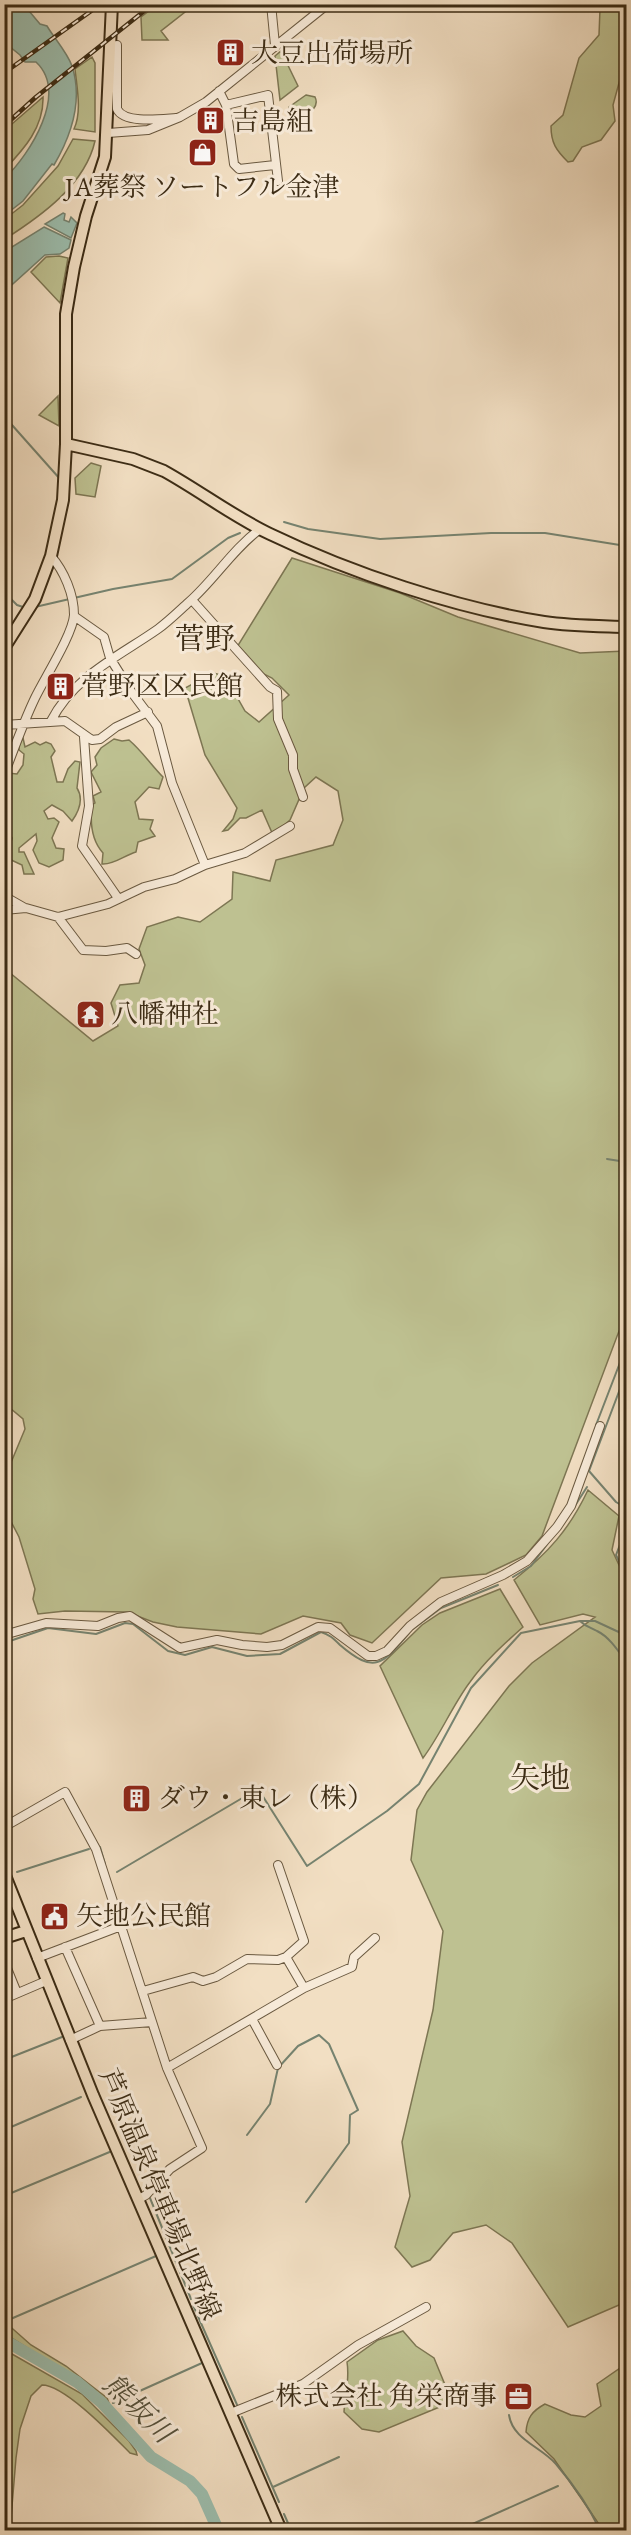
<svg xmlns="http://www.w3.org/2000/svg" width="631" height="2535" font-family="'EB Garamond','Noto Serif JP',serif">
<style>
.green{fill:#bec191;stroke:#7d7653;stroke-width:1.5}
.water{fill:#9cbdad;stroke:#768370;stroke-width:1.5}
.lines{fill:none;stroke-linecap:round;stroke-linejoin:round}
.stream{stroke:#768370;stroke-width:2}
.river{stroke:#9cbdad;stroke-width:12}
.minor-casing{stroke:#6a5940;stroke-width:10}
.major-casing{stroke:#3c2c15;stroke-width:14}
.minor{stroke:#f7ead8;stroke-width:8}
.major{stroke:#f2dfc3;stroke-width:10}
.rail-casing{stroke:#3c2c15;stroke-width:4.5}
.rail{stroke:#f7ead8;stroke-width:2;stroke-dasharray:7;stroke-linecap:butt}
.labels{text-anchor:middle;stroke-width:6;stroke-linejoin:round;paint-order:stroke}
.poi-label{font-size:27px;fill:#3c2c15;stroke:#f7ead8;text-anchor:start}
.street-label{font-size:27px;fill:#3c2c15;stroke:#f7ead8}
.water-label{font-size:28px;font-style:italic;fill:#54503b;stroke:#f7ead8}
.quarter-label{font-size:30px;fill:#3c2c15;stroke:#f7ead8}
</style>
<rect width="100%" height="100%" fill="#f2dfc3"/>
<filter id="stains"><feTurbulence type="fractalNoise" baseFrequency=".00333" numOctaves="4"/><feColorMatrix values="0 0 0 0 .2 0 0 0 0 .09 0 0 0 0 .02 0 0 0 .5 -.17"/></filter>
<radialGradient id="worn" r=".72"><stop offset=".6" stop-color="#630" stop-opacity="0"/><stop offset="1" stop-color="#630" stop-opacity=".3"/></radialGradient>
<path class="green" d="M157,5H194L161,31L168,40H142L141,17Z
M598,5H626L621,39L622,72L613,105L615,121L601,140L582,147L573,161L568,162C556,150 551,143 551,126L563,115L579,58L599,35L600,9Z
M281,51L298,86L280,100L275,56Z
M92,57L95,63V132L74,129C82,112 77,88 75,69Z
M306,95L315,97C321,109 304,116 295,123H291L289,107Z
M43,97C44,127 24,149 5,169V130Z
M73,139L95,141C85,185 41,216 5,239V219L23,205L58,166Z
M59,256L68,258L60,303L31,272L46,257Z
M58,396L59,426L39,415Z
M91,463L101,466L95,497L76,494L75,478Z
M292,558L400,593L458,617L580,653L626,651V1322L619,1331L542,1536L526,1555L486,1574L441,1578L372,1643L350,1635L341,1623L303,1616L261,1634L177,1627L153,1622L127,1612L65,1611L38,1614L33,1599L35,1589L19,1537L5,1510V1477L25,1429L23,1419L4,1403L6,1352L4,1349V968L93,1041L118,1026L111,1003L120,985L139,983L145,965L139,949L147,927L178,917L200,922L232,899L233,872L270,881L276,860L333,845L343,820L338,791L316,777L304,788L290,820L273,835L262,810L246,818H240L228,830L223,831L233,819L237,808L205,755L185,688L213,673L225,676L245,711L259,722L289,695L272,678L244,664L237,647Z
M23,738L25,747L35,742L40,745L46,742L51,744L55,751L51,757L57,782H63L68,769L75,761L80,762L77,788C84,799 79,811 72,821L63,811L52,805L44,811L48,819L54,818L59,822L52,838L56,848L64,849L63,860L49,867L39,863L33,850L37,841L36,834L19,848V852H24L34,874H24L22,865L7,858L12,838C2,821 1,793 8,773L17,774L23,765L24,754L19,750V745Z
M114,739L122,741L129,740C143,752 151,765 163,777L159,789L149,787L135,802L139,819L153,820L150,829L155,836L138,842L136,852C125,855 114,865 102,864L103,853C91,840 90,822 92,805L95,803L93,796L101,792L91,772L97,765L95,757L101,748Z
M588,1490L619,1516L612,1550L619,1565L626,1549V2302L568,2327L512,2243L486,2225L453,2233L430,2260L412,2267L395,2247L410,2196L402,2142L433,2010L443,1931L411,1860L417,1810L427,1792L509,1686L532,1663L595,1617L583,1614L540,1625L514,1580C548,1553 569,1530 588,1490Z
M500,1589L523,1627C504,1644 485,1661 470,1682C452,1706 441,1734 423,1758L380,1666L422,1625L440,1613Z
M5,2322L31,2345L66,2366L107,2398L109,2403L100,2399L66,2372L5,2334Z
M403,2331L416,2346L434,2358L448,2392L447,2404L379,2432L362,2429L344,2412C345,2394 350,2380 347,2362L378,2340Z
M5,2350L82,2394L129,2441L136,2451L137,2455L130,2453C113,2436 65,2385 42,2385L31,2396L20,2429L16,2458L10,2530H4Z
M626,2364V2530H603L554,2459L526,2432C527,2418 532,2411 545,2404L571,2415L585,2417L601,2406L597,2384Z"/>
<path class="water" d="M5,4L24,5L40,24L47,26C54,38 67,52 72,66C83,100 71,136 54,165L52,164L23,201L5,215V178C30,154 69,93 36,62H25L20,55L9,46L5,25Z
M63,213L65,214L64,220L69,222L71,217L77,223L71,238L45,224Z
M44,227L71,240L69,248L60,254L45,255L5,291V260L10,255L7,250Z"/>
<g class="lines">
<path class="stream" d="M4,416L60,479
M284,522L308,529L380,539L491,533H545L626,546
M4,592L17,605L26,608
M35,607L113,589L172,579L228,538L240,533
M607,1159L626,1162
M626,1373L589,1471L616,1502L626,1508
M596,1425L626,1347
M569,1515L587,1487
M626,1529L616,1555L626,1576
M513,1577L531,1566L551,1539
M580,1621H595L623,1634L626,1632
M413,1629L441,1608L498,1585
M4,1643L48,1628L96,1634L125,1623L133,1624L168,1651L185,1655L212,1647L247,1656L280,1654L321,1632C330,1635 333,1638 340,1645C375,1675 383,1664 409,1633
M100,1847L105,1864
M17,1872L89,1849
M117,1872L244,1797L262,1795L307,1866L387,1811L419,1784L471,1688L521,1633L580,1621C586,1627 590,1627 597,1631C608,1636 617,1649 624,1659
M4,2060L62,2037
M4,2130L81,2097
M247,2135L270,2104L278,2068L298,2046L319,2035L329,2044L358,2110L350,2115L349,2143L306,2202
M4,2196L112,2151
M150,2198L191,2299
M193,2305L238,2407
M6,2321L156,2256
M113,2403L202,2363
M509,2415C513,2440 540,2446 556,2464C573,2484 589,2507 600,2530
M242,2417L279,2502
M273,2487L339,2457
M284,2514L291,2530
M459,2530L558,2486"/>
<path class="river" d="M4,2340L77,2382L102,2403L151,2457L190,2481L202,2494L218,2530"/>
<defs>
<path id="minor" d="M271,4L275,45
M117,45V109C124,124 161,119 176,118
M219,91L226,105L268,95L278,181
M226,105L234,164L239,169L275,165
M108,133L148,130L180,117L206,102L328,4
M192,600L270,687L277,691L278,719L293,755V769L303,797
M74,616L104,637L110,658L130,690L157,726L172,783L205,865
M51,721C74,676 118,657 158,629C169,621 179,611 189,602C215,579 232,550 260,529
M4,725L65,721L92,740L100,739L116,727L148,712
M84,737L89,806L82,846L118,898
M4,775C14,749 23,723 35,698C44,679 73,634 74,615C74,594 64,571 51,556
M4,896L25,908
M4,910L26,908L58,917L108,904L144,887L175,879L205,865L245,853L290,826
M58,917L83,950L106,951L127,948L136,954
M4,1635L46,1623L98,1626L118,1618L130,1616L180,1648L217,1640L242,1645L267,1647L282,1645L318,1627L330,1628L368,1656H376L387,1651L410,1626L441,1602L503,1575L527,1561L557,1527L571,1506L600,1426
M4,1827L65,1792L96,1849L167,2068L202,2148L170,2169L146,2195L139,2199
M4,1904L15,1900
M65,1947L100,2026
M286,1957L304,1988
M37,1958L121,1926
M4,1961L17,1993
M143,1991L193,1977L203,1981L216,1977L247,1959L278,1960L286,1957L304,1941L278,1865
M4,1999L46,1981
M252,2019L277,2065
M70,2040L100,2026L152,2022
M167,2068L304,1988L352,1967L354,1957L375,1938
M231,2413L303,2384L358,2345L426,2307"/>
<path id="major" d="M66,444L133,459L164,471C200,491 234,517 270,534C351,573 456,608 544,622C571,626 600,626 626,627
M4,648L35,599L51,556L63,500L66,444V314L74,267L86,216L105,157L112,4
M4,1873L93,2095L281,2530
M4,1938L26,1931"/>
</defs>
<use href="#minor" class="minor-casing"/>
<use href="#major" class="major-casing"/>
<use href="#minor" class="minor"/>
<use href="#major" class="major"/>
<defs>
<path id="rail" d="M4,73L101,4
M4,126L36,97L153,4"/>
</defs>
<use href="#rail" class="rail-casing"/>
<use href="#rail" class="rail"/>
</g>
<defs>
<symbol id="building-square" viewBox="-11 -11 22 22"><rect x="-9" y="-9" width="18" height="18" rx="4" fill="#8f2418" stroke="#f7ead8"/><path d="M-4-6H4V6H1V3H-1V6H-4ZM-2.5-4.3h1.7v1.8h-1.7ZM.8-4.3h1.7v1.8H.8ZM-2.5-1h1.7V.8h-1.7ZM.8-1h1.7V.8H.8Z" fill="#fff"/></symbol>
<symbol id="shop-square" viewBox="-11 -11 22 22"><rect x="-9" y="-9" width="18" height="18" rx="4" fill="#8f2418" stroke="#f7ead8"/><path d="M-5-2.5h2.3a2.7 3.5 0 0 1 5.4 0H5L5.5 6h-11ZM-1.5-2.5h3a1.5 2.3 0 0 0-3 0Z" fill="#fff"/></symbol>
<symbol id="temple-square" viewBox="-11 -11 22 22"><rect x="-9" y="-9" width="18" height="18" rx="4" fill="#8f2418" stroke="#f7ead8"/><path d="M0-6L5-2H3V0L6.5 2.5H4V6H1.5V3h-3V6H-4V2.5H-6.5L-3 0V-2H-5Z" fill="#fff"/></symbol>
<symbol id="civic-square" viewBox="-11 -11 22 22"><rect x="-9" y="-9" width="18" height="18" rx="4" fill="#8f2418" stroke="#f7ead8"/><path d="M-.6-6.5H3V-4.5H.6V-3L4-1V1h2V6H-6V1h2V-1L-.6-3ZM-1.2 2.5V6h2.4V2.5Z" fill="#fff"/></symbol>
<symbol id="office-square" viewBox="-11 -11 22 22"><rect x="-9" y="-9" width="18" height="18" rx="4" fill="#8f2418" stroke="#f7ead8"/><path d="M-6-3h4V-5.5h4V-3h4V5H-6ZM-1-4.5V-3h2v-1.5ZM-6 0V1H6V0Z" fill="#fff"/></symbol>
</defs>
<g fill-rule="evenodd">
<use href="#building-square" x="214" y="36" width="33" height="33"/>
<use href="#building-square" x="194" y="104" width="33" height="33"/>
<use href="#shop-square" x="186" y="136" width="33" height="33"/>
<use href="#building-square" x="44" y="670" width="33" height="33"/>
<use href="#temple-square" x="74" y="998" width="33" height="33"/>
<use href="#building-square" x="120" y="1782" width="33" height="33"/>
<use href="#civic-square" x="38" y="1900" width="33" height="33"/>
<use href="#office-square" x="502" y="2380" width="33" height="33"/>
</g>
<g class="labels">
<g class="poi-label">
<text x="251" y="62">大豆出荷場所</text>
<text x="232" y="130">吉島組</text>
<text x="202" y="196" text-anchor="middle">JA葬祭 ソートフル金津</text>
<text x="81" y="695">菅野区区民館</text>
<text x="111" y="1023">八幡神社</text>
<text x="158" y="1807">ダウ・東レ（株）</text>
<text x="76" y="1925">矢地公民館</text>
<text x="497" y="2405" text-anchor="end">株式会社 角栄商事</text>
</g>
<g class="street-label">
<text transform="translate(160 2194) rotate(67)" y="9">芦原温泉停車場北野線</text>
</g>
<g class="water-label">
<text transform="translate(139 2408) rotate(44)" y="10">熊坂川</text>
</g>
<g class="quarter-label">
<text x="205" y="649">菅野</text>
<text x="540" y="1788">矢地</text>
</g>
</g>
<rect width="631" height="2535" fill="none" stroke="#f2dfc3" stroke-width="24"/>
<rect x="6" y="6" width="619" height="2523" fill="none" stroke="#3c2c15" stroke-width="3"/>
<rect x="12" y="12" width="607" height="2511" fill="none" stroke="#3c2c15" stroke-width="1.5"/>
<rect width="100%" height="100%" filter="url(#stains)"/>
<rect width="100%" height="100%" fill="url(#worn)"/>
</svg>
